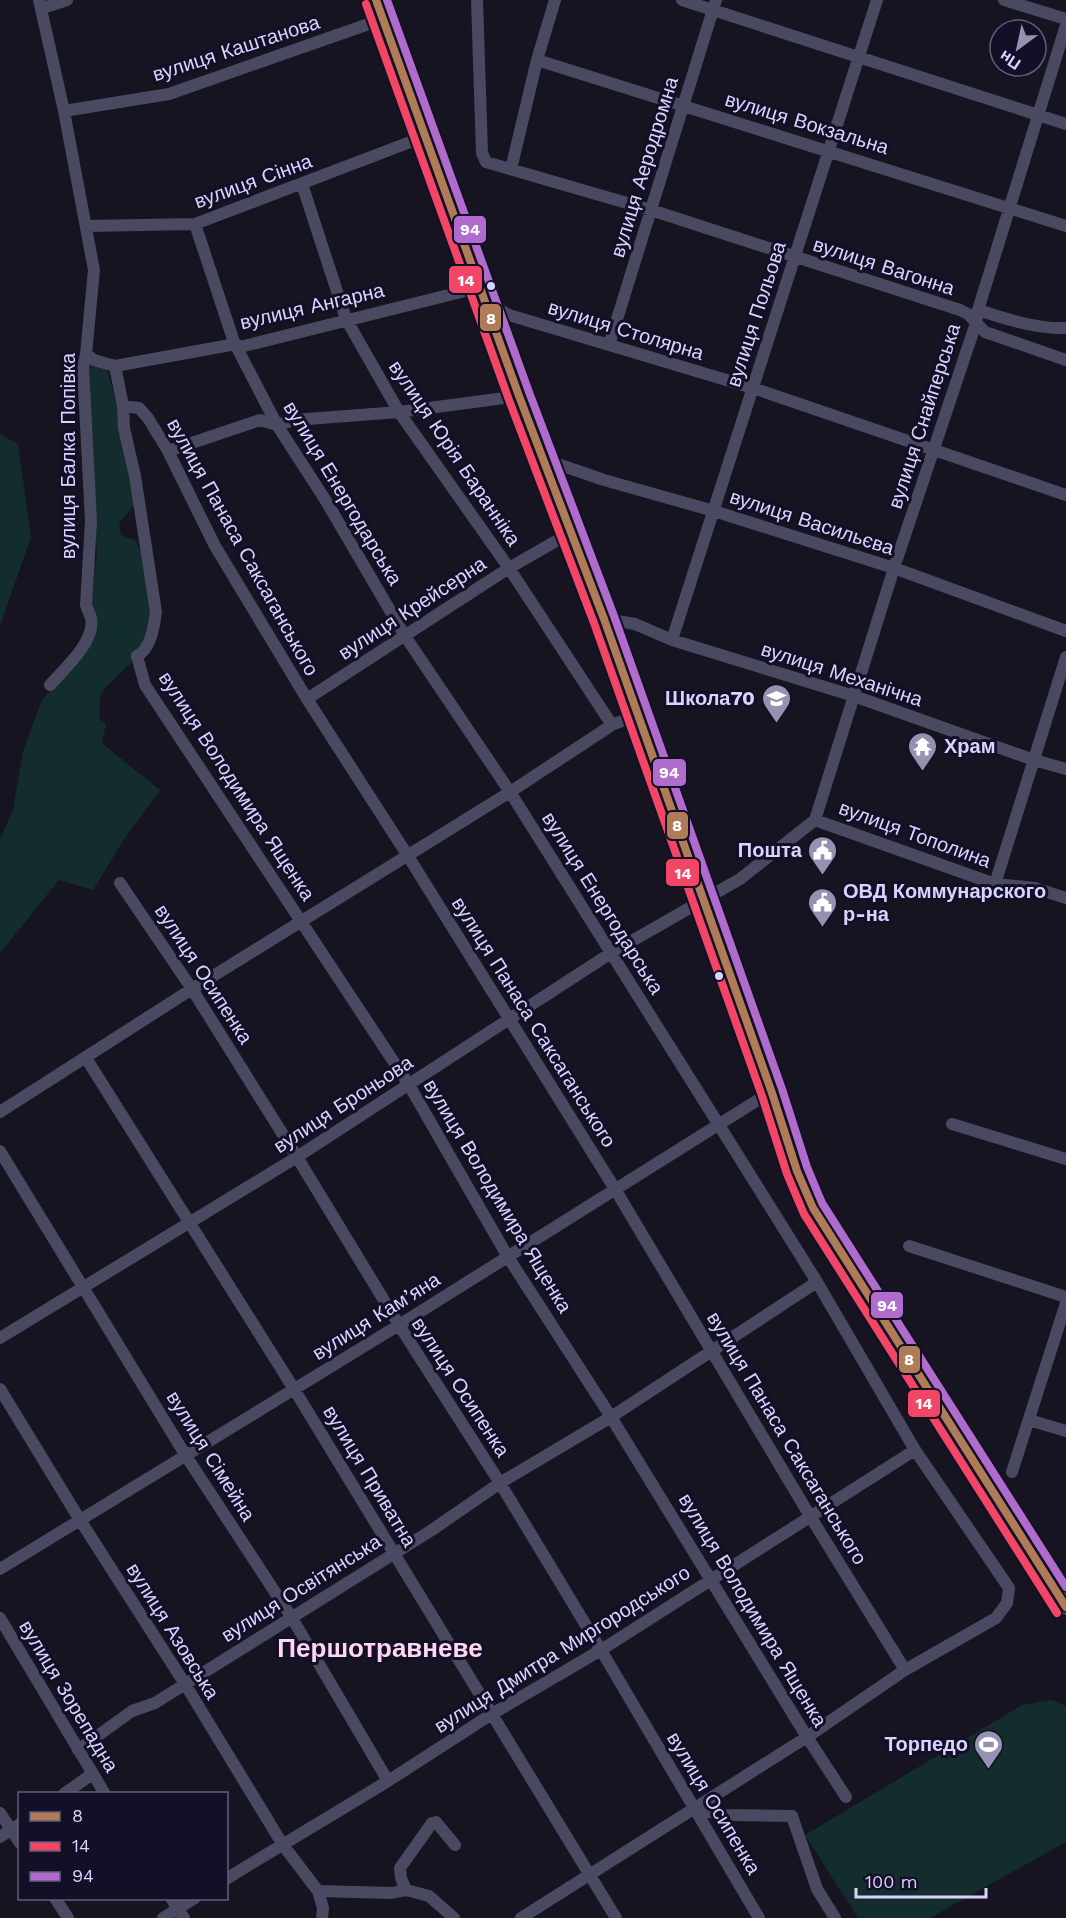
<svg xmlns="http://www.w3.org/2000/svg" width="1066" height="1918" font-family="'Work Sans',sans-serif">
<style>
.green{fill:#132c2d}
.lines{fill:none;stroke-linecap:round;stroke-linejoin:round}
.minor{stroke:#4a4962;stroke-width:12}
.major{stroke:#5e5373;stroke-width:15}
.bus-1-casing{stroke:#130f26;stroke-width:12}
.bus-2-casing{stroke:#130f26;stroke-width:12}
.bus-3-casing{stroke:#130f26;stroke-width:12}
.bus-1{stroke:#b07c57;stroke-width:8}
.bus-2{stroke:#f34667;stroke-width:8}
.bus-3{stroke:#b06ccc;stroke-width:8}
.bus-dot{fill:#d9d4ff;stroke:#130f26;stroke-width:2}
.labels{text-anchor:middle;stroke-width:6;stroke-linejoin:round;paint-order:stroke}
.street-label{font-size:20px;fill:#d9d4ff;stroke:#130f26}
.poi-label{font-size:20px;font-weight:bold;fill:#d9d4ff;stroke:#130f26;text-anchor:end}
.district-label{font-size:26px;font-weight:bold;fill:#ffd6f0;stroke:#130f26}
.line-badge{stroke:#130f26;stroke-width:2}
.badge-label{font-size:16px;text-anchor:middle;font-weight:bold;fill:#fff}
</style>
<rect width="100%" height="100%" fill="#161421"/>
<path class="green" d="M89,365L107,370L119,410L135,504L119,523L121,535L136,541L146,565L150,598V617L146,633L142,643L134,653L132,662L105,688L100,696L99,718L106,724L102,743L160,790L125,838L93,890L59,880L0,953V839L13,810L23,751L42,700L59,682L91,641L98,624L89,599L97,555L91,474Z
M0,434L18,444L31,537L0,626Z
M1051,1700L1066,1706V1842L930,1918H858L805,1835L1022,1705Z"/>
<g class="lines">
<path class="minor" d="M39,0L64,111L94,270L86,354L83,367L91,521L86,605C87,609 90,614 91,618C96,641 64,669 50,685
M477,0L482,153L486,162L651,210L960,310L968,314L985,332L1066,360
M682,0L1066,124
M1004,0L1066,19
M43,8L67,0
M537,60L1066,226
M64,111L169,94L383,19
M511,169L537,60L555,0
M302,184L346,319L399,412L509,568L612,725
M195,224L234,342L277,425L326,501L405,636L510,792L719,1125L817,1282L915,1450L1009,1588L1007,1603L996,1618L905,1670L807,1737L521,1918
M86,226L195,224L426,136
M485,301L509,315L753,388L1066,495
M978,310C1007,319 1035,329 1066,328
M609,345L716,0
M86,354L94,360L115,366L123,406L124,428L135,476L156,612C154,626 151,649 137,656L145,685L409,1085L508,1257L611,1417L807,1737L846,1797
M115,366L236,344L240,347L481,287
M123,406L139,408L148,418L168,451L215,546L307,699L408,856L615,1189L810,1516L905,1670
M168,451L260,420L277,425L294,420L399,412L519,396
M543,459L604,480L714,511L894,568L1066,631
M604,619L635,624L672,640L854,696L1034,760L1066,769
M672,640L877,0
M307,699L509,568L570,533
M815,820L894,568L976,323L978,310L1066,25
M120,883L192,989L297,1157L399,1325L500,1483L601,1650L759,1918
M995,884L1066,657
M86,1058L294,1389L616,1918
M0,1112L192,989L510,792L612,725L637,715
M952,1124L1066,1159
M0,1151L186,1456L292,1618L388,1781
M909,1246L1066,1297
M0,1338L297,1157L611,953L740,879L815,820L995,884L1035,888L1066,898
M0,1389L80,1520L185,1684L283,1845L318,1891L323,1908L322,1918
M1029,1420L1066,1431
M1012,1472L1066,1303
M0,1569L399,1325L761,1098L772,1093
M0,1618L105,1794
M78,1750L132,1711L155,1703L432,1530L500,1483L611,1417L817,1282
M64,1794L92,1774
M694,1809L725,1815L792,1816L817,1889L835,1918
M0,1813L20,1843
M0,1837L20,1824
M226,1879L388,1781L492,1714L601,1650L915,1450
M406,1890L401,1878L400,1868L432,1823L436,1822L455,1845
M318,1891L392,1893L406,1890L429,1896L454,1918
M55,1898L68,1918
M171,1898L184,1918
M163,1918L195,1898"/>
<path class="major" d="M376,0L519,396L604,619L637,715L772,1093L797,1171L813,1208L1066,1607"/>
<defs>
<path id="bus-1" d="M376,0L519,396L604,619L772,1093L797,1171L813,1208L1066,1607"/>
<path id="bus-2" d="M366,4L509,400L594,623L762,1096L787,1174L804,1214L1057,1613"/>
<path id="bus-3" d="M387,0L529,392L614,616L782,1089L807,1167L822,1203L1066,1587"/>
</defs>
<use href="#bus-1" class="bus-1-casing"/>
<use href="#bus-2" class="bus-2-casing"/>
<use href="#bus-3" class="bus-3-casing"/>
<use href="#bus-1" class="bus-1"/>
<use href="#bus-2" class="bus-2"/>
<use href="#bus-3" class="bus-3"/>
</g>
<defs>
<symbol id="school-pin" viewBox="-11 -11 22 30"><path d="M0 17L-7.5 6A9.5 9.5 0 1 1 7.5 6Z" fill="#9591b1" stroke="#130f26"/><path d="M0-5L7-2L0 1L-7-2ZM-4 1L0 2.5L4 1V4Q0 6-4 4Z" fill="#fff"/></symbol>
<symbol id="temple-pin" viewBox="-11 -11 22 30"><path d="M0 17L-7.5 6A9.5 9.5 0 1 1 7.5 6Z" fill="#9591b1" stroke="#130f26"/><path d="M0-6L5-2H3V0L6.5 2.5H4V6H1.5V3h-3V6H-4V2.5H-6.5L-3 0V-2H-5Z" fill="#fff"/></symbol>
<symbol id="civic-pin" viewBox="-11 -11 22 30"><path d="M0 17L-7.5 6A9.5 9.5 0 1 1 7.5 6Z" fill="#9591b1" stroke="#130f26"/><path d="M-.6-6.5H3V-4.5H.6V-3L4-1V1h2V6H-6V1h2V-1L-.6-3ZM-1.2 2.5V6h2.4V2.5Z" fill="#fff"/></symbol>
<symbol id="stadium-pin" viewBox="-11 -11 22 30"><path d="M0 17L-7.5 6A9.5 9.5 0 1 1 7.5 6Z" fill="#9591b1" stroke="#130f26"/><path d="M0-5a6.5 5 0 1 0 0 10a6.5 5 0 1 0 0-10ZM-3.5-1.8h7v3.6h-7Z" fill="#fff"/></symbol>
</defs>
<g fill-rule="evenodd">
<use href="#school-pin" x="760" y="682" width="33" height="45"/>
<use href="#temple-pin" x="906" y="730" width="33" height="45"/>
<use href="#civic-pin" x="806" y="834" width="33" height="45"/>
<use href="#civic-pin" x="806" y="886" width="33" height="45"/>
<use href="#stadium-pin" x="972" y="1728" width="33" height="45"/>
</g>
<g class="bus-dot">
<circle cx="491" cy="286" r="5"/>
<circle cx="719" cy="976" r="5"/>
</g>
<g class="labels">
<g class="street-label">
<text transform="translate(236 48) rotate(-18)" y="7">вулиця Каштанова</text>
<text transform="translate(807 123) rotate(17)" y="7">вулиця Вокзальна</text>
<text transform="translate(644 167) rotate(-73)" y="7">вулиця Аеродромна</text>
<text transform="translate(253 181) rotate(-20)" y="7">вулиця Сінна</text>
<text transform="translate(884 266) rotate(18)" y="7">вулиця Вагонна</text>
<text transform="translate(312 306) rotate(-13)" y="7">вулиця Ангарна</text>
<text transform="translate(756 314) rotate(-72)" y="7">вулиця Польова</text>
<text transform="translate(626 330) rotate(17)" y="7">вулиця Столярна</text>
<text transform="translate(924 416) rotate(-72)" y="7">вулиця Снайперська</text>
<text transform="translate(455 453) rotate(56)" y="7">вулиця Юрія Баранніка</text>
<text transform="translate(68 456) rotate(-90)" y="7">вулиця Балка Попівка</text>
<text transform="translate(343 493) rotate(59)" y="7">вулиця Енергодарська</text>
<text transform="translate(812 522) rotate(18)" y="7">вулиця Васильєва</text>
<text transform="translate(243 547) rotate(61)" y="7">вулиця Панаса Саксаганського</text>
<text transform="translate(412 608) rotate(-33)" y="7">вулиця Крейсерна</text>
<text transform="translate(842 674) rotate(18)" y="7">вулиця Механічна</text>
<text transform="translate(237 786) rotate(57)" y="7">вулиця Володимира Ященка</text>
<text transform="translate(915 834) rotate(20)" y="7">вулиця Тополина</text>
<text transform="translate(603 903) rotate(58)" y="7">вулиця Енергодарська</text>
<text transform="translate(204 974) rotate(57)" y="7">вулиця Осипенка</text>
<text transform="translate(534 1022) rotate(58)" y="7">вулиця Панаса Саксаганського</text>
<text transform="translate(343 1104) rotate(-33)" y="7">вулиця Броньова</text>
<text transform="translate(498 1196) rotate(59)" y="7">вулиця Володимира Ященка</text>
<text transform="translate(376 1316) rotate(-32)" y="7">вулиця Кам’яна</text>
<text transform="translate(461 1387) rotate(57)" y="7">вулиця Осипенка</text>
<text transform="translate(787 1438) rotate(59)" y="7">вулиця Панаса Саксаганського</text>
<text transform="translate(211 1456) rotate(58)" y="7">вулиця Сімейна</text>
<text transform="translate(370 1476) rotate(59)" y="7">вулиця Приватна</text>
<text transform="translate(301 1588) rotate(-32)" y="7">вулиця Освітянська</text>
<text transform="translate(753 1610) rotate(59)" y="7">вулиця Володимира Ященка</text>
<text transform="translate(173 1631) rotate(58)" y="7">вулиця Азовська</text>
<text transform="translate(562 1649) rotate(-32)" y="7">вулиця Дмитра Миргородського</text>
<text transform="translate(69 1696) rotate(59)" y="7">вулиця Зорепадна</text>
<text transform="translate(714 1803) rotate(59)" y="7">вулиця Осипенка</text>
</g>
<g class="poi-label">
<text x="755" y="705">Школа70</text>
<text x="944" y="753" text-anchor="start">Храм</text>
<text x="802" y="857">Пошта</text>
<text x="843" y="898" text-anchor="start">ОВД Коммунарского<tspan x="843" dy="23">р-на</tspan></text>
<text x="968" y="1751">Торпедо</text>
</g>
<g class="district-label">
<text x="380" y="1657">Першотравневе</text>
</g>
</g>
<g class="line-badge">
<rect x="453" y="215" width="34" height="29" rx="6" fill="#b06ccc"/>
<rect x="448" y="265" width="35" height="29" rx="6" fill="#f34667"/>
<rect x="479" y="303" width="23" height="29" rx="6" fill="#b07c57"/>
<rect x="652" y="758" width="35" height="29" rx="6" fill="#b06ccc"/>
<rect x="666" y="811" width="23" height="29" rx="6" fill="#b07c57"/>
<rect x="665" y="858" width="35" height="29" rx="6" fill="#f34667"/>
<rect x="870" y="1291" width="34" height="28" rx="6" fill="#b06ccc"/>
<rect x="898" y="1345" width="23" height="29" rx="6" fill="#b07c57"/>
<rect x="907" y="1389" width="34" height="29" rx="6" fill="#f34667"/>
</g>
<g class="badge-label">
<text x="470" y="235">94</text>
<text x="466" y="286">14</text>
<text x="491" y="324">8</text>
<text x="669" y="778">94</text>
<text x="677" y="831">8</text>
<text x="683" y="879">14</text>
<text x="887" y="1311">94</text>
<text x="909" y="1365">8</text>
<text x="924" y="1409">14</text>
</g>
<rect x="18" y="1792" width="210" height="108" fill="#130f26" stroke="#625e7d" stroke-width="1.5"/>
<rect x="30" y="1812" width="30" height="9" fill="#b07c57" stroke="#625e7d" stroke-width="1.5"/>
<text x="72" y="1822" font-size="18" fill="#d9d4ff">8</text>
<rect x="30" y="1842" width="30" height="9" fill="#f34667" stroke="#625e7d" stroke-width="1.5"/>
<text x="72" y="1852" font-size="18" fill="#d9d4ff">14</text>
<rect x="30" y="1872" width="30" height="9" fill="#b06ccc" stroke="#625e7d" stroke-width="1.5"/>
<text x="72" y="1882" font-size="18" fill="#d9d4ff">94</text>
<g transform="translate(1018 48) rotate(213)"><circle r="28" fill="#130f26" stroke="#625e7d" stroke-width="1.5"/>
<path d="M0-4.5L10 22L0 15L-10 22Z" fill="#9591b1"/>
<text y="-9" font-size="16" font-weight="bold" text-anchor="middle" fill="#d9d4ff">Пн</text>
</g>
<path d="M856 1888v9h130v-9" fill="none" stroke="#d9d4ff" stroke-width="3"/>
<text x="865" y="1888" font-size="18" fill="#d9d4ff" stroke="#130f26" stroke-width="4.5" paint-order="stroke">100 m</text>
</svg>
